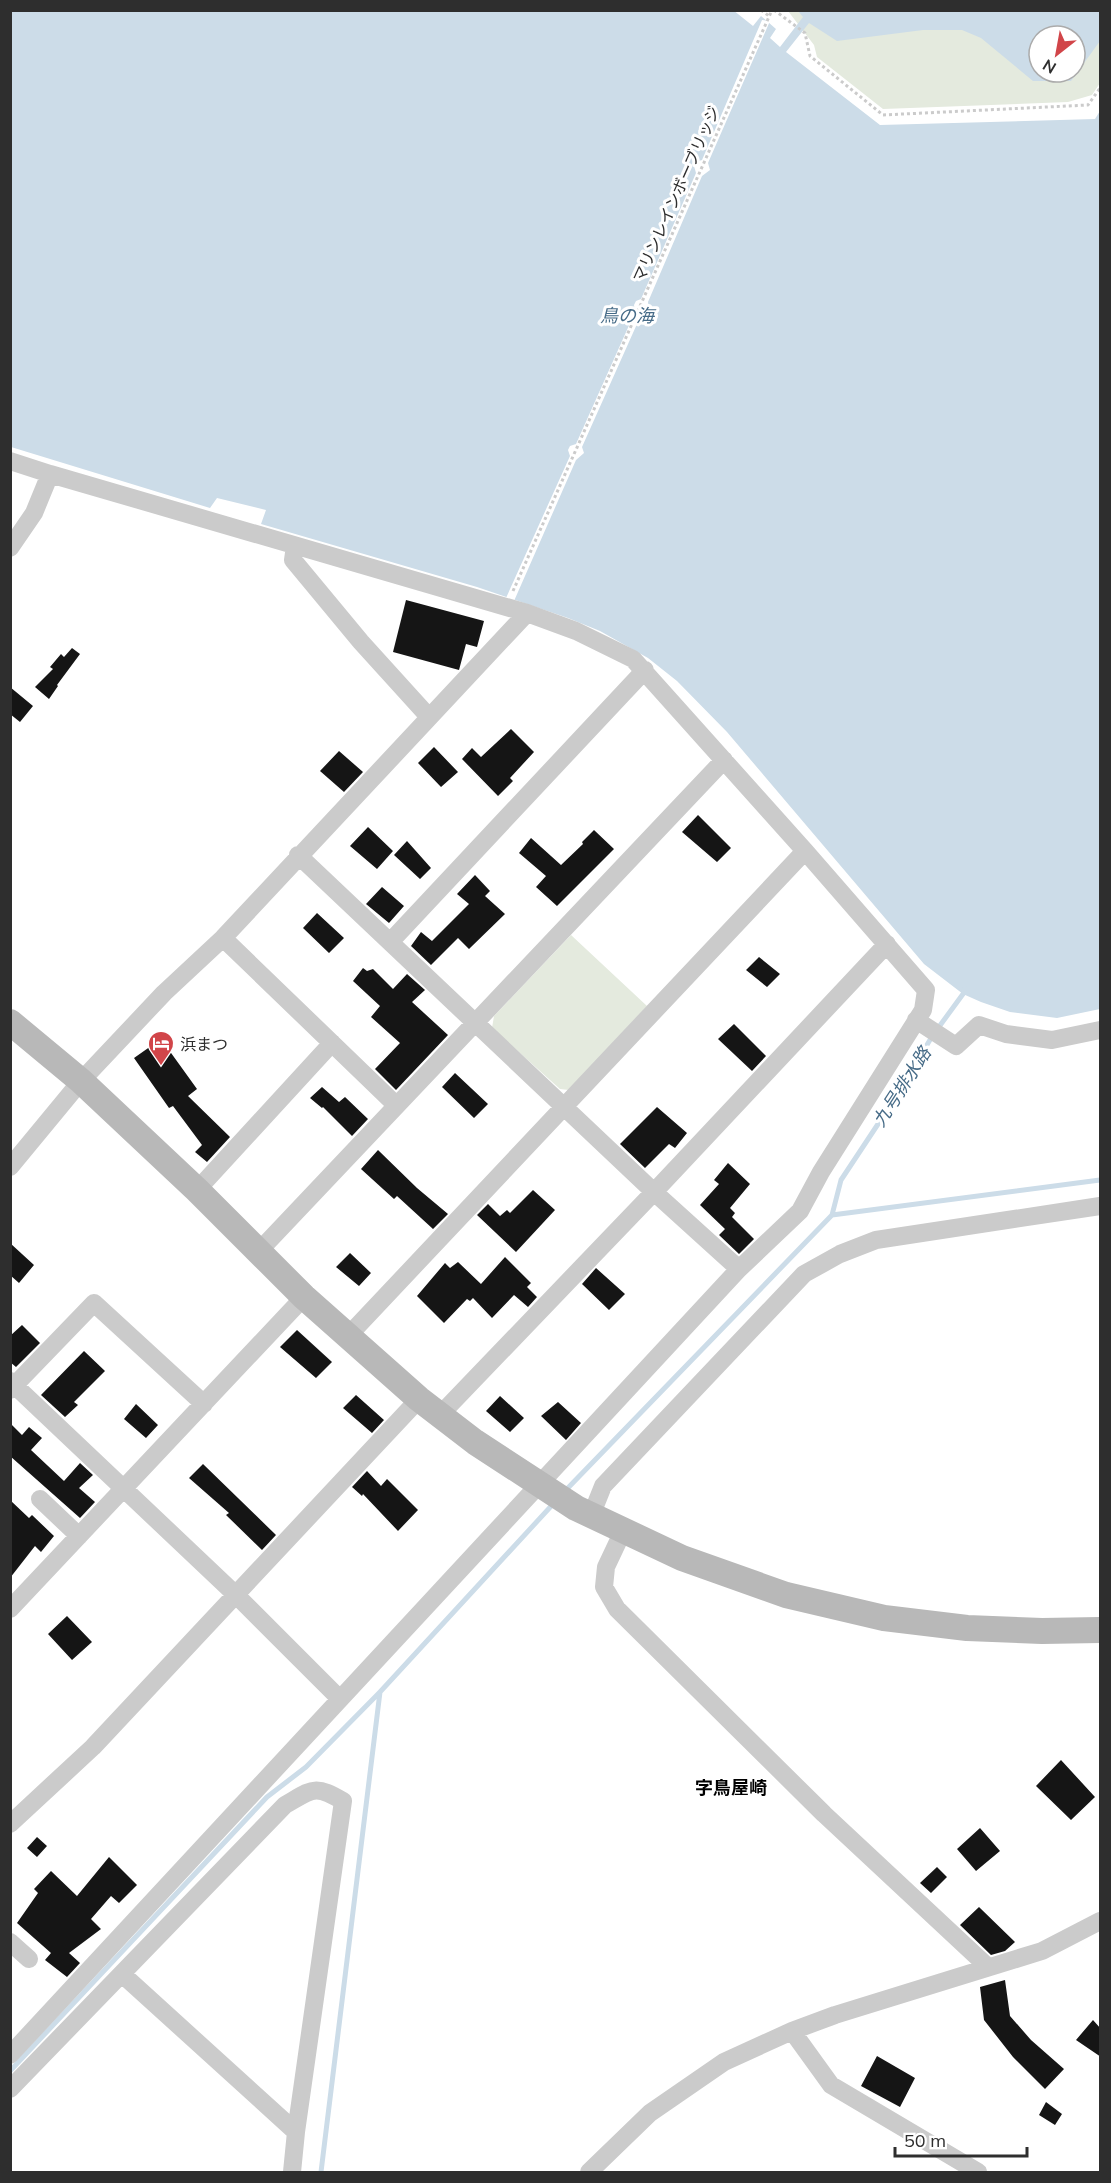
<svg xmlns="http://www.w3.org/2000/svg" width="1111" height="2183" font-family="Mulish,'Noto Sans JP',sans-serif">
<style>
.green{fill:#e4eade;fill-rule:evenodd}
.water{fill:#ccdce8;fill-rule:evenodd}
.pier{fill:#fff}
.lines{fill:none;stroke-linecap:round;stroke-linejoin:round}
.stream{stroke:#ccdce8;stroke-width:5}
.building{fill:#151515}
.path{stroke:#cbcbcb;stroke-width:3;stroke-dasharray:3 3;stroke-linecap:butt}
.street{stroke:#cbcbcb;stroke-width:18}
.secondary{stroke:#b8b8b8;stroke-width:26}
.labels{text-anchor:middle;stroke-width:6;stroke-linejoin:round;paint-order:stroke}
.street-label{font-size:16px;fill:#2e2e2e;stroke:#fff}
.poi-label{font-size:16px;fill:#2e2e2e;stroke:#fff;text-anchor:start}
.water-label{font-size:18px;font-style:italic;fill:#466b87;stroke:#fff}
.neighbourhood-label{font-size:18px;font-weight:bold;fill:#000;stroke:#fff}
</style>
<rect width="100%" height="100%" fill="#fff"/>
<path class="green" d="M788,11H1100V83L1092,95L1068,102L883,109L817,57L814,45ZM1039,36H1075V72H1039Z
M571,935L647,1006L569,1090L560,1089L492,1028L494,1016Z"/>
<path class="water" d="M733,10L753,26L761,16L776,29L770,38L780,47L803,17L798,11H1100V41L1071,81H1033L981,38L962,30H923L837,41L809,23L786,52L880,125L1095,119L1100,111V1009L1057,1018L1010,1012L981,1002L963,994L924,964L727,732L677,681L648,658L600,631L568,618L477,587L261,524L266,510L217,498L210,508L11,447V11ZM1039,36H1075V72H1039Z"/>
<path class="pier" d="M762,20L770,21L708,163L710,170L702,176L648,302L649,309L641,315L582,447L584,453L576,460L514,601L506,598L570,456L568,450L570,446L576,444L635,312L634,305L636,301L641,299L696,173L694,166L696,162L702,160Z"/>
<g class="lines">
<path class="stream" d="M832,1215L1100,1180
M564,1492L832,1215L841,1180L884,1115L933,1035L963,994L965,988
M10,2071L267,1797L306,1767L380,1692
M321,2172L380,1692L554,1503"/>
</g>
<path class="building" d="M406,600L484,621L477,647L466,644L459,670L393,652Z
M72,648L80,654L57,685L58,686L49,699L35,687L53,669L50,667L61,654L64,657Z
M10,687L33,706L20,722L10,714Z
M511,729L534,752L510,778L513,781L498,796L462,759L472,748L481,757Z
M434,747L458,772L441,787L418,763Z
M339,751L363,772L344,792L320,771Z
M698,815L731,848L717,862L682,832Z
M368,827L393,851L377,869L350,846Z
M594,830L614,849L557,906L536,887L546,876L519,853L531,838L561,865L583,844L582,842Z
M407,841L431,868L420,879L394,855Z
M475,875L490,891L485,896L505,914L469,949L458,938L431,965L411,946L421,932L432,941L469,904L457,894Z
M382,887L404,906L389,923L366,904Z
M317,913L344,938L329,953L303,928Z
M759,957L780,974L767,987L746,970Z
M363,968L367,971L373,969L393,989L407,974L425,990L412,1002L448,1035L396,1090L375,1069L400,1043L371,1017L380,1006L353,981Z
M734,1024L766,1056L752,1071L718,1039Z
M161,1039L197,1089L188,1096L230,1137L207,1162L195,1152L202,1145L173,1106L169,1108L134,1058Z
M455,1073L488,1104L474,1118L442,1087Z
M322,1087L339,1102L345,1097L368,1119L352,1136L323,1107L322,1108L310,1098Z
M657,1107L687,1133L675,1148L669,1144L645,1168L620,1144Z
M378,1150L417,1188L448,1214L433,1229L397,1196L394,1199L361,1169Z
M728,1163L750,1184L730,1208L735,1213L732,1217L754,1239L739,1254L719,1235L725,1229L700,1205L719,1184L714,1180Z
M533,1190L555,1210L516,1252L477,1215L488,1204L500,1216L507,1210L510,1213Z
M10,1243L34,1265L19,1283L10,1275Z
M350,1253L371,1273L359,1286L336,1267Z
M505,1257L531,1283L527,1287L537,1297L528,1307L514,1295L492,1318L473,1298L470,1301L467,1299L444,1323L417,1296L445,1263L450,1268L458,1262L481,1284Z
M596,1268L625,1294L609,1310L582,1284Z
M22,1325L40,1343L16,1367L10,1362V1336Z
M297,1330L332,1362L316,1378L280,1347Z
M84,1351L105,1371L74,1402L78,1405L65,1417L41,1395Z
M356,1395L384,1420L372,1433L343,1408Z
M500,1396L524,1418L510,1432L486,1411Z
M558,1402L581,1423L566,1440L541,1416Z
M136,1404L158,1425L146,1438L124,1419Z
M10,1423L22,1435L29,1427L42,1438L31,1450L64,1481L80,1463L93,1475L79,1488L95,1502L80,1518L10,1456Z
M203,1464L276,1535L262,1550L226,1515L229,1513L189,1478Z
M367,1471L381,1486L387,1479L418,1510L398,1531L363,1494L362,1496L352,1487Z
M10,1500L29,1518L32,1515L54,1536L41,1552L35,1546L10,1578Z
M67,1616L92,1642L72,1660L48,1634Z
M1061,1760L1095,1797L1071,1820L1036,1786Z
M980,1828L1000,1851L976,1871L957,1849Z
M37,1837L47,1846L37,1857L27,1848Z
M109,1857L137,1885L119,1903L111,1896L91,1919L101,1929L69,1953L80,1963L67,1977L45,1960L51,1953L17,1923L38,1893L34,1889L51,1871L77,1896Z
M937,1867L947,1877L931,1893L920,1883Z
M979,1907L1015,1942L1005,1951L991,1955L960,1925Z
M1005,1980L1010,2016L1031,2040L1064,2069L1045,2089L1013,2057L984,2020L980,1987Z
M1093,2020L1101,2029V2057L1076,2040Z
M877,2056L915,2078L900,2107L861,2086Z
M1046,2102L1062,2114L1055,2125L1039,2115Z"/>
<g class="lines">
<path class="path" d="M761,10L769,16
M774,10L805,33L810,56L883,115L1088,105L1100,88
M513,591L772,10"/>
<path class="street" d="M10,461L50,474L527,613L576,631L633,659L805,851L926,990L923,1010L821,1172L800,1211L739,1269L10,2055
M295,546L293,560L361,642L429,717
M10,548L34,513L50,474
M298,855L654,1192L739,1269
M223,938L396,1105
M391,941L645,670
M916,1020L956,1046L979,1025L1006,1034L1052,1040L1100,1030
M10,1167L81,1081L164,993L223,938L527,613
M197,1190L332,1043
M258,1252L724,760
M348,1336L805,851
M10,1381L236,1595L340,1699
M10,1390L94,1303L204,1404
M440,1415L654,1192L887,944
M40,1499L79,1536
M591,1516L603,1486L804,1274L840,1254L876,1240L1100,1206
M623,1531L606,1567L604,1587L617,1609L824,1814L988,1967
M10,1609L304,1297
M10,1824L93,1747L419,1399
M10,1942L29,1959
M122,1974L296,2132
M792,2031L831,2085L978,2172
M10,2089L285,1805C313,1789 314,1784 343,1801L296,2132L292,2172
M589,2172L650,2113L724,2062L792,2031L835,2015L1042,1951L1100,1921"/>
<path class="secondary" d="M10,1022L81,1081L197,1190L304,1297L419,1399L475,1442L576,1508L682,1558L786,1595L884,1618L967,1628L1042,1631L1100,1630"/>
</g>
<defs>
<symbol id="hotel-pin" viewBox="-11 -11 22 30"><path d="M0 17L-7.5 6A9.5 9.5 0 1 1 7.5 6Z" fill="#d14549" stroke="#fff"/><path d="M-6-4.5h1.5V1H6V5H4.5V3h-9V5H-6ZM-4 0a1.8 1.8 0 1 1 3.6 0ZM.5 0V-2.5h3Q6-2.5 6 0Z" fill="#fff"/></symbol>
</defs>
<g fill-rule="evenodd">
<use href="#hotel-pin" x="146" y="1029" width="30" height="40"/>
</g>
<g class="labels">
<g class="street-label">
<text transform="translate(676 194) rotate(-66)" y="6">マリンレインボーブリッジ</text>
</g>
<g class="poi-label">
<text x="180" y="1050">浜まつ</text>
</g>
<g class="water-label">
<text x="627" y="322">鳥の海</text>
<text transform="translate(902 1087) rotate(-57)" y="6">九号排水路</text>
</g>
<g class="neighbourhood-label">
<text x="731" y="1794">字鳥屋崎</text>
</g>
</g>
<rect width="1111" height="2183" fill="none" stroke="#2e2e2e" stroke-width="24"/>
<g transform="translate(1057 54) rotate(211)"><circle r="28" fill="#ffffff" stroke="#ababab" stroke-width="1.5"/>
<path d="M0-4.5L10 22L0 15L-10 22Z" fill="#d14549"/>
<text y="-9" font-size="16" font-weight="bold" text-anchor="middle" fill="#2e2e2e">N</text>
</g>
<path d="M895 2147v9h132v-9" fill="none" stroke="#2e2e2e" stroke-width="3"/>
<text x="904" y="2147" font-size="18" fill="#2e2e2e" stroke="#ffffff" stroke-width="4.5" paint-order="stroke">50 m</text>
</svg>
